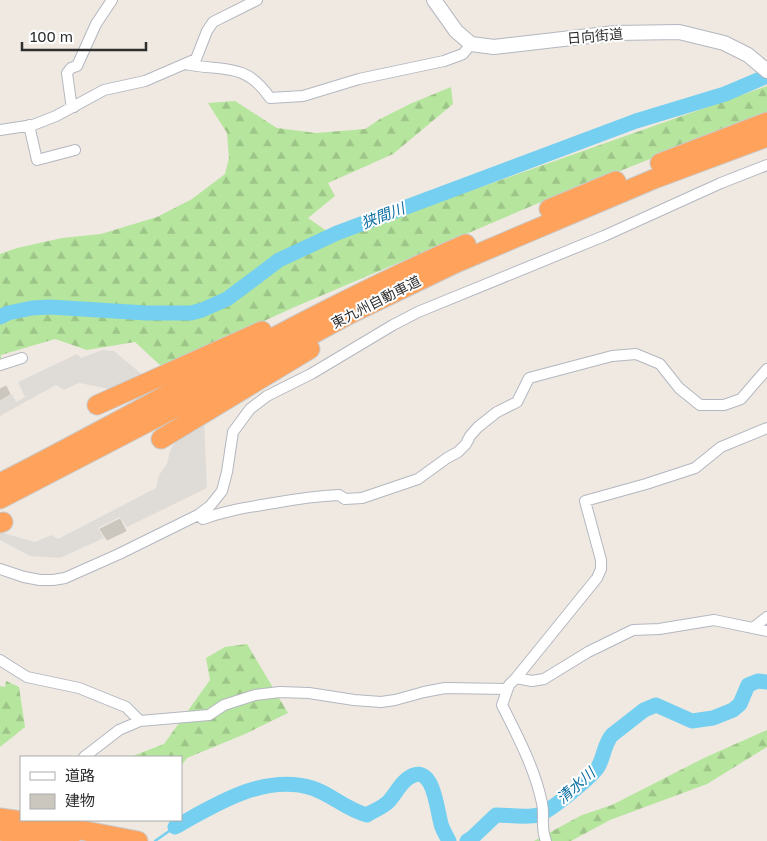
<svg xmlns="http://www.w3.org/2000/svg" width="767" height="841" font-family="'Golos Text','Noto Sans JP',sans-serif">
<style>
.forest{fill:url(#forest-firs)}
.plaza{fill:#dfdcd8}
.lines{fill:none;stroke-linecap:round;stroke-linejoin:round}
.stream{stroke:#75cff0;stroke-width:2.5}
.river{stroke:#75cff0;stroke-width:15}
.building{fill:#cbc7bf;stroke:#cbc5ba}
.street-casing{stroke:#b4b7c1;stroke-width:12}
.secondary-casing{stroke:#b4b7c1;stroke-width:16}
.highway-casing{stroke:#c9c9c9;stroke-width:21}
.street{stroke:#fff;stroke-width:10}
.secondary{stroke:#fff;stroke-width:14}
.highway{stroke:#ffa35c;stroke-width:19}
.labels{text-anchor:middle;stroke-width:4;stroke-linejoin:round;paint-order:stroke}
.street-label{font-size:14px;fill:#2e2e2e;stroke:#fff}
.water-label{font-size:15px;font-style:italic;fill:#0d6fa3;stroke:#fff}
</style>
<defs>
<pattern id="forest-firs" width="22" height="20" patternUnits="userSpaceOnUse" patternTransform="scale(1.25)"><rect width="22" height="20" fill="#b6e59e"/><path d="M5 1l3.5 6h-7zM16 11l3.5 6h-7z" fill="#9dc588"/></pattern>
</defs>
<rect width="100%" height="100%" fill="#efe9e1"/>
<path class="forest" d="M767,86V113L541,202L297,306L162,367L135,342L87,350L55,339L1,355L0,373V254L17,248L62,238L101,234L157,217L192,199L225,174L229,158L227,133L208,103L235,101L277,128L316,133L365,129L380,119L412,103L451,87L453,104L393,154L328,183L335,196L308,218L337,238Z
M247,644L288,713L245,734L187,758L181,766V757H130L164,744L210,680L206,658L225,647Z
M6,681L19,687L25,727L0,747V686L5,687Z
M767,730V747L707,784L610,820L571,841H534L582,815L612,805L704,758Z"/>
<path class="plaza" d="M102,350L114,351L145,377L125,387L110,389L79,383L64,390L56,385L0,416V400L12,394L16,402L25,397L18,382L77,354L81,358Z
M204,420L207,488L127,527L120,517L98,528L104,538L60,558L30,556L0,540V533H3L35,542L51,535L58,539L156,488L159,475L167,464L170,451L178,436Z"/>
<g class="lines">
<path class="stream" d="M155,841L175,827"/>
<path class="river" d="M0,317L8,313L32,308L50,307L146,313H191L202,310L227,299L279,260L337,233L636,121L725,94L767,76
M175,827C215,805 264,773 312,788C331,794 345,809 367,815C373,811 381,808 387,803C395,796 400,782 410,777C435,762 437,815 442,827C444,832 447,837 449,841
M467,841L472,838L496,815C507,815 527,818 538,815C549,812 592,777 598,767C604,757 604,744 612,735L644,710L656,705L692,721L713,718L733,710L740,704L748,685L758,681L767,682"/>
</g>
<path class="building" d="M6,386L10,394L0,400V389Z
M120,519L126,531L107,540L100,529Z"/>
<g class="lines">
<defs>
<path id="street" d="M185,64C223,72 245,61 270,98L303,96L359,79L444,61L463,54L471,44
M74,107L71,102L67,73L71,68L77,66L96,24L112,0
M29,125L37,160L75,150
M0,130L33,125L56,116L104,90L145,81L196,59L207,31L213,22L257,0
M0,365L22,358
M198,515L203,519C227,510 250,507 274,503C296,499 317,496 339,495L345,499L362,498L418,479L447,458L458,452L466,444L470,436L478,427L497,412L517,402L529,378L612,356L636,354L660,364L679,388L700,405H724L741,399L767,369
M0,569L24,577L40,580H53L65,578L119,554L198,515L210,506L222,491L227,472L233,432L250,409L267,396L311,374L393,325L418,312L604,236L721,183L767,165
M753,628L767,617
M0,660L27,677L79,688L126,707L140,721
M516,678L532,681L544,679L588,652L633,630L659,629L714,620L767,631
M84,757L119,730L140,721L209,715L224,705L255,695L280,692L309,693L354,700L381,702L395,700L424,692L445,688L507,689
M546,841C540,826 545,817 542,803C535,769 518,737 502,705L509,685L516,678L597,578L601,569V560L585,501L646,484L695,468L721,447L767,428"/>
<path id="secondary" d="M434,0L456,31L471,44L494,47L615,33L679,32L724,43L748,55L767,71"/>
<path id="highway" d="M660,163L767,122
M549,209L616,181
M97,405L262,331
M161,439L310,349
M0,483C156,404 306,313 466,244
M0,499L204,393L350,314L456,263L654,179L767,137
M0,523L3,522
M0,818L65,827L138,841
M0,831L70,841"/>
</defs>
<use href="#street" class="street-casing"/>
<use href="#secondary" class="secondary-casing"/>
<use href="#highway" class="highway-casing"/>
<use href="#street" class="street"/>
<use href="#secondary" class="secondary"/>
<use href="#highway" class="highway"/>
</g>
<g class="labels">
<g class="street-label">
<text transform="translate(595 36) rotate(-5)" y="5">日向街道</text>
<text transform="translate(376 302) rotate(-27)" y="5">東九州自動車道</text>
</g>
<g class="water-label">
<text transform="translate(383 216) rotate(-21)" y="5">狭間川</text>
<text transform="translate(576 786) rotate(-42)" y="5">清水川</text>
</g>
</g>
<rect x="20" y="756" width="162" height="65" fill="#ffffff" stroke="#ababab"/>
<rect x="30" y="772" width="25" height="8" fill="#ffffff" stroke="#ababab"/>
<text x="65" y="781" font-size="15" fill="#2e2e2e">道路</text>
<rect x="30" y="794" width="25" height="15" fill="#cbc7bf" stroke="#ababab"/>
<text x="65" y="806" font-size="15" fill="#2e2e2e">建物</text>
<path d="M22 42v8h124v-8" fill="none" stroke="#2e2e2e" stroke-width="2.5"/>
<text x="30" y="42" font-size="15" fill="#2e2e2e" stroke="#ffffff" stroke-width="4" paint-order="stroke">100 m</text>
</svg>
